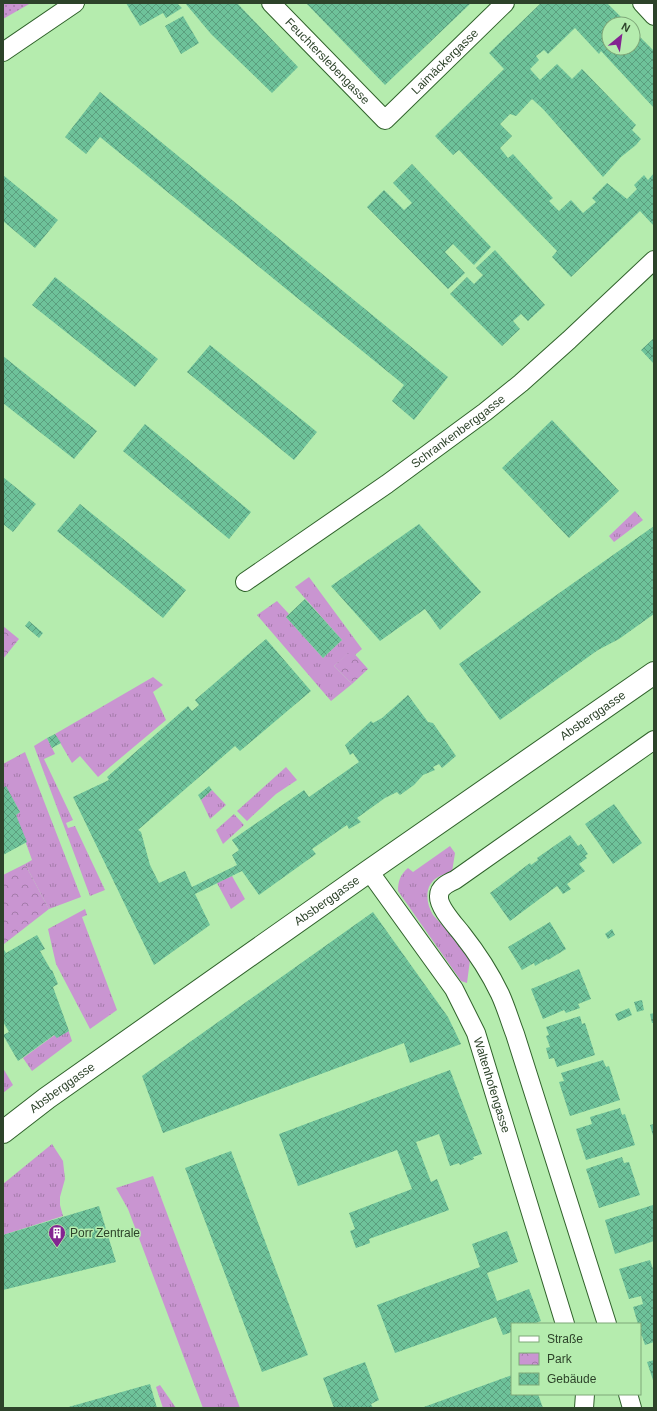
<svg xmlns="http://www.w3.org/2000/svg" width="657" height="1411" font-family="Arial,sans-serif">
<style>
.grass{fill:url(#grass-tufts)}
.park{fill:url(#park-crowns)}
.garden{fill:url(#garden-dots)}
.building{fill:url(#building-cross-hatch)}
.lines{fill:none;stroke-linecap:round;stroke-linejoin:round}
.minor-casing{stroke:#30622b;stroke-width:20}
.tertiary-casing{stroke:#30622b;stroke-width:24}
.minor{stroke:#fff;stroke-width:18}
.tertiary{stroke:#fff;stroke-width:22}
.labels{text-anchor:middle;stroke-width:3;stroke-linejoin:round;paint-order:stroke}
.street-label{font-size:12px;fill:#2d432a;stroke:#b5ecae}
.poi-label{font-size:12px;fill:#2d432a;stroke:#b5ecae;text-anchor:start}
</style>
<defs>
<pattern id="grass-tufts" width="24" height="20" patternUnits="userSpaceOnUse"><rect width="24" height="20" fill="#c995d1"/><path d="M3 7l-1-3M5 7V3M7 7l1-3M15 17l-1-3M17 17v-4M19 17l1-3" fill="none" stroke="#a47baa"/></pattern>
<pattern id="park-crowns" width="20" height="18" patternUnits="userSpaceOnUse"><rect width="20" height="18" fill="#c995d1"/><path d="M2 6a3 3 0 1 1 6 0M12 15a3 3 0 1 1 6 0" fill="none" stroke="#a47baa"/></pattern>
<pattern id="garden-dots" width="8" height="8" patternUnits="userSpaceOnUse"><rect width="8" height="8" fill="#c995d1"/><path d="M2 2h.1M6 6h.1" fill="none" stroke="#a47baa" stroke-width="1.8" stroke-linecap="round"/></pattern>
<pattern id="building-cross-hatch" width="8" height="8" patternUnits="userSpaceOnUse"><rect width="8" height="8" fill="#6ec29a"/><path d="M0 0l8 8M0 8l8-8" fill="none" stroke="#5b9f7e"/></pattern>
</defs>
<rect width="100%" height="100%" fill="#b5ecae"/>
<path class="grass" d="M635,511L643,520L614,542L609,536Z
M309,577L362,649L355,655L351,651L334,666L352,684L331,701L257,615L277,601L289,614L286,617L323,658L342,640L295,587Z
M153,677L163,685L153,692L166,720L98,777L80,756L72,763L55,734Z
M47,738L55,754L44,759L73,820L66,823L68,828L75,826L105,890L90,896L34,746Z
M25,752L81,897L49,909L25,864L32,860L16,815L20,812L6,787L3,788V764Z
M286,767L297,780L276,794L247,821L237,811Z
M212,790L226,805L210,819L201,800Z
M234,814L244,825L223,844L216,830Z
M450,846L455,853L452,872C449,874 444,874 440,876C424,883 425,902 433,915L468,953L470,960L467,983L461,981L398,891C398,881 400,875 408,868L413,872Z
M232,876L245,899L231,909L217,883Z
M85,909L87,915L82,917L117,1010L90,1029L56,964L48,929Z
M67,1026L72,1041L32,1071L23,1058Z
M3,1068L13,1085L3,1093Z
M52,1144L63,1161L65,1179L60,1197V1205L63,1216L3,1235V1184Z
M153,1176L240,1408H203L128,1209L116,1188Z
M160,1385L176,1408H163L156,1387Z"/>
<path class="park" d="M3,626L19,639L3,659Z
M351,650L368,669L352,684L334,666Z
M25,864L49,909L4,944H3V875Z"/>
<path class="garden" d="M3,3H31L3,19Z"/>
<path class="building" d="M126,3H177L182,8L166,18L163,13L140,26Z
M185,3H237L298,67L272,93L211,34Z
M306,3H471L385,85Z
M541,3H607L628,24H609V48H633V30L654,51V108L601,51L599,54L575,28L548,54L544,50L536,56L539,60L530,69L540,80L557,64L572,79L582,69L636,125L632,130L641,139L636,145L621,157L603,177L543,109L532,99L516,116L510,114L500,124L512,136L500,148L508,158L513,154L553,198L549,201L559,211L571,200L583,213L596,202L592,198L607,183L627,199L637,189L634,185L644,175L648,180L654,173V226L640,211L571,277L552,257L557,251L459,150L453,155L435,136L504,69L489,53Z
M183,16L199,43L181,54L165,26Z
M100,92L448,377L414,420L392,401L404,385L100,137L86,154L65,137Z
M412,164L491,247L474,265L453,244L445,252L465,273L448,289L367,207L384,190L404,210L412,203L393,183Z
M3,175L58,220L35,248L3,221Z
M495,250L545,305L528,321L521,314L513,321L520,329L502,346L450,294L467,277L474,284L483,275L476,268Z
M55,277L158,359L135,387L32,305Z
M654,338V364L641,350Z
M210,345L317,432L294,460L187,372Z
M3,356L97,431L74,459L3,403Z
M552,420L619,491L569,538L502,468Z
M145,424L251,512L229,539L123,451Z
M3,477L36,504L13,532L3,524Z
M80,504L186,590L163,618L57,531Z
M419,524L481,592L440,630L425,609L380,641L331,586Z
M654,526V614L619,639L598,650L500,720L459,664Z
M305,599L342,640L323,658L286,617Z
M29,621L43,633L39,638L25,626Z
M266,639L311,691L240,751L235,746L138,830L141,832L150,865L159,883L185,871L192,887L237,865L232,855L239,850L232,840L304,790L309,797L359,762L353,753L350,755L345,745L371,721L373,723L382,718L408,695L428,722L433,723L456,756L442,768L439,764L433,767L435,770L423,775L414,785L400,795L397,792L385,798L357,818L361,822L349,829L347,825L312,849L316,854L259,895L242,871L195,894L210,925L154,965L73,797L109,780L107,777L188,706L192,711L199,705L195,700Z
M55,734L61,743L52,748L47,738Z
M6,786L20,812L16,815L27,842L3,855V788Z
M209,786L212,790L201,800L198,795Z
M614,804L642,843L613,864L585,824Z
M570,835L578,846L581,844L588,854L585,856L587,858L579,864L585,871L567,884L571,889L563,894L557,886L510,921L490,893L530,863L531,865L538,860L537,858Z
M373,912L448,1017L461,1044L410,1063L404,1043L163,1133L142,1076Z
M550,922L566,949L548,960L547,959L535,966L534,963L522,970L508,947Z
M612,929L615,935L608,939L605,934Z
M37,935L45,949L40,951L51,970H52L58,984L53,987L69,1031L57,1038L54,1035L18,1061L3,1035L9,1032L3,1022V948L6,953Z
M579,969L591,999L578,1004L580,1008L566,1013L564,1010L543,1019L531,989Z
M642,1000L644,1010L637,1012L634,1002Z
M629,1008L632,1015L618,1021L615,1014Z
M654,1013V1023H652L650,1014Z
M580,1016L582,1024L585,1023L595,1055L557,1067L554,1058L549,1059L546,1048L550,1047L546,1036L549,1035L546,1027Z
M603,1060L606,1067L609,1066L620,1100L570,1116L559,1082L564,1081L561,1073Z
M450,1070L482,1154L473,1157L474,1159L460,1165L459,1163L450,1166L439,1134L416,1142L431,1182L437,1179L449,1210L369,1239L370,1243L356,1248L350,1231L355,1229L349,1213L412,1189L397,1150L298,1186L279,1134Z
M620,1108L622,1115L625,1114L635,1145L586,1160L576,1129L592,1124L590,1117Z
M654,1124V1139L650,1125Z
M231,1151L308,1355L262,1372L185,1168Z
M622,1157L624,1163L629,1162L640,1195L599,1208L586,1169Z
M653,1205L654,1241L615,1254L605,1220Z
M99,1206L116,1262L3,1290V1235Z
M507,1231L518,1262L487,1273L497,1301L529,1289L541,1321L533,1324H512V1332L503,1335L496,1317L395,1353L377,1305L480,1267L472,1244Z
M650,1260L654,1272V1342L645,1345L642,1336H640V1324H638L633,1307L643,1304L641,1296L629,1299L619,1269Z
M654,1360V1383L647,1362Z
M365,1362L379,1400L371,1404L373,1408H334L323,1378Z
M512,1375V1394H538L543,1408H421Z
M150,1384L157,1408H65Z"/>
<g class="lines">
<defs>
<g id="minor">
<path id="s1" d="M271,3L385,120L505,3"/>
<path d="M642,3L654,16"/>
<path d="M3,52L75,3"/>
<path id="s2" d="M245,582L387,484L485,412L521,383L569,340L654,260"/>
<path id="s3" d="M369,871L454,989L476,1033L565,1324"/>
<path d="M607,1324L515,1034C510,1021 506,1007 500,994C490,973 477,953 462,934C455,925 438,907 439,896C439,887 448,883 455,880L654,740"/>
<path d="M628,1394L632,1408"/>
<path d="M584,1408L585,1394"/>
</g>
<g id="tertiary">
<path id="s4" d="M3,1132L47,1098L369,871L654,673"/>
</g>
</defs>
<use href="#minor" class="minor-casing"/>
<use href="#tertiary" class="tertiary-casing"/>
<use href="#minor" class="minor"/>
<use href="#tertiary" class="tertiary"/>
</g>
<defs>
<symbol id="building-pin" viewBox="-11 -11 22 30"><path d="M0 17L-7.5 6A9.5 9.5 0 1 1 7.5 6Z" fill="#832591" stroke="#b5ecae"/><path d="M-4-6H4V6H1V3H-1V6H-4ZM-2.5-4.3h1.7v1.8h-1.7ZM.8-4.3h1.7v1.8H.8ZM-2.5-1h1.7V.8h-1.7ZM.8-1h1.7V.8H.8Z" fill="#fff"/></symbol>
</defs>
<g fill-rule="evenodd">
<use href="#building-pin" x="47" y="1223" width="20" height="27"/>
</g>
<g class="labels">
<g class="street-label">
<text dy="4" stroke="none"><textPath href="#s1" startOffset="81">Feuchterslebengasse</textPath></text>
<text dy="4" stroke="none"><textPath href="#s1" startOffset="247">Laimäckergasse</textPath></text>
<text dy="4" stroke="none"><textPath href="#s2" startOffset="261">Schrankenberggasse</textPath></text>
<text dy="4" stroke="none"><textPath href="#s4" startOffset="722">Absberggasse</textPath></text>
<text dy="4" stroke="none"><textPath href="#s4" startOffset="398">Absberggasse</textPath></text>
<text dy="4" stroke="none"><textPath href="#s3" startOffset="249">Waltenhofengasse</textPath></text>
<text dy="4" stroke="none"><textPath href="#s4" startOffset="74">Absberggasse</textPath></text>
</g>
<g class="poi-label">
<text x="70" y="1237">Porr Zentrale</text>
</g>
</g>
<rect width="657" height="1411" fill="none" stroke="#2d432a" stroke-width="8"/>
<rect x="511" y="1323" width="130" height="72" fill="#b5ecae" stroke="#7fa879"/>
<rect x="519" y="1336" width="20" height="6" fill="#ffffff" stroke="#7fa879"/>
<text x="547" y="1343" font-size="12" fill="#2d432a">Straße</text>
<rect x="519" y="1353" width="20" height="12" fill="url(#park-crowns)" stroke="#7fa879"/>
<text x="547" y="1363" font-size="12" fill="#2d432a">Park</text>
<rect x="519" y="1373" width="20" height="12" fill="url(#building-cross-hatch)" stroke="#7fa879"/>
<text x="547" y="1383" font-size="12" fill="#2d432a">Gebäude</text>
<g transform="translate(621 36) rotate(29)"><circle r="19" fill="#b5ecae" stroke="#7fa879"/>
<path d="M0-3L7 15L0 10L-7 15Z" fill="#832591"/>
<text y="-6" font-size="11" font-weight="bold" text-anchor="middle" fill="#2d432a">N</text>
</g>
</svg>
